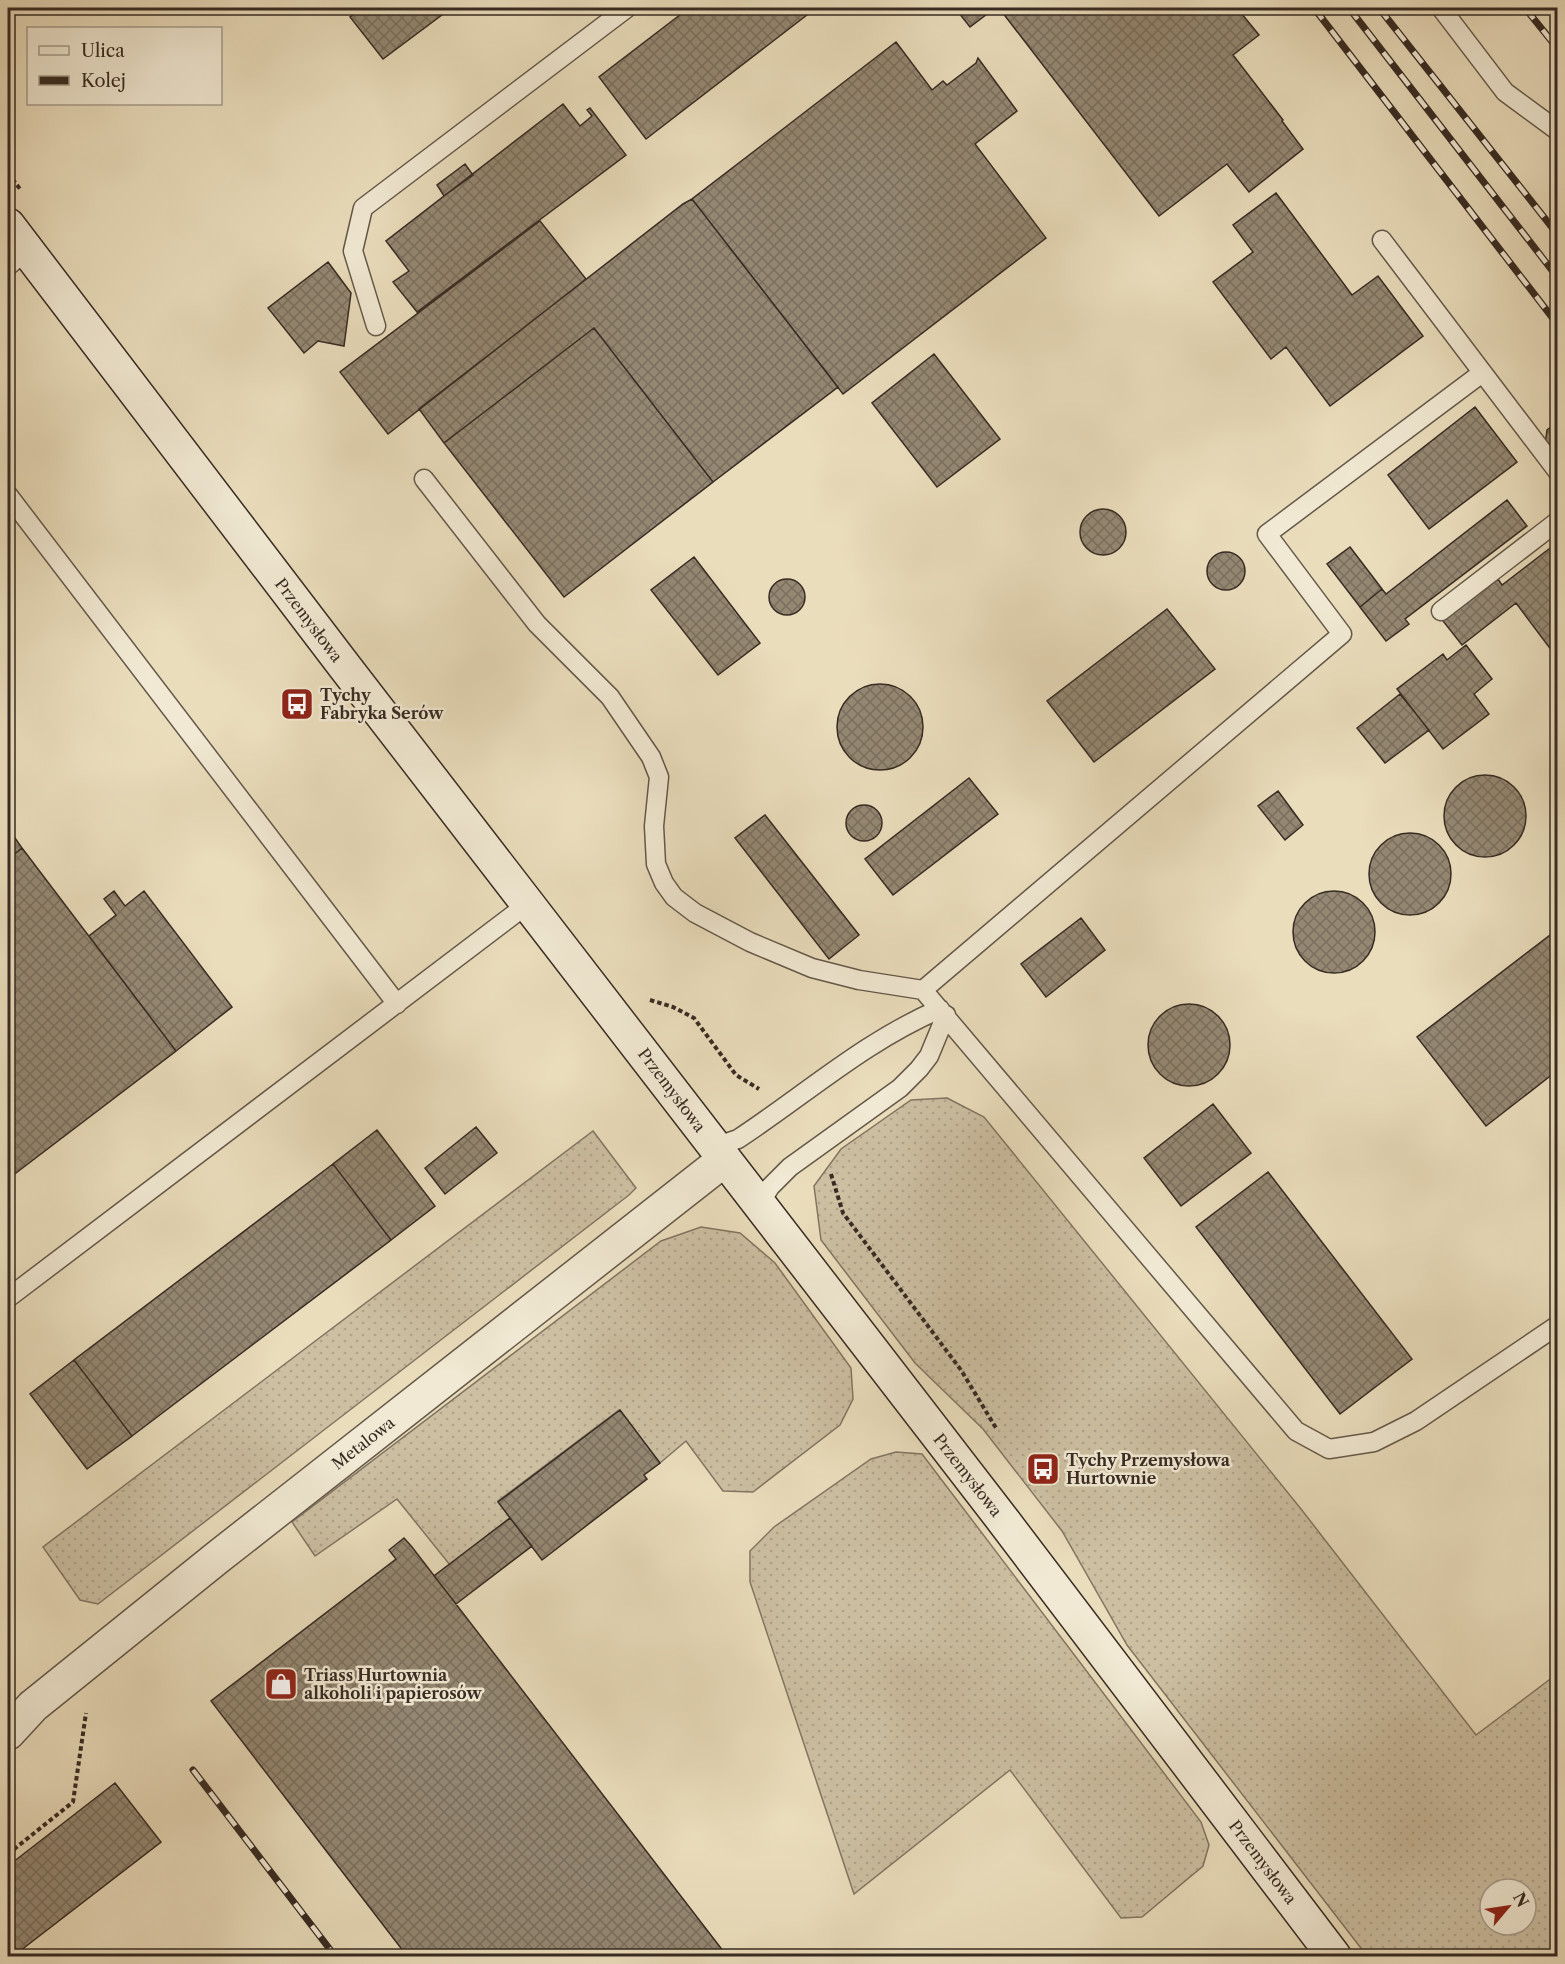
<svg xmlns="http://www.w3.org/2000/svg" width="1565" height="1964" font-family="'Libre Caslon Text',serif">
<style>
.grass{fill:url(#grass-dots);stroke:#827562;stroke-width:1.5;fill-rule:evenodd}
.building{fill:url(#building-cross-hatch);stroke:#372b23;stroke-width:1.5}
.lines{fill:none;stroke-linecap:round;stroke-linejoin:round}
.lane-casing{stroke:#645849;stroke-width:21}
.street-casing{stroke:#645849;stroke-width:36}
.secondary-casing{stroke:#372b23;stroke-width:36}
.path{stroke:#372b23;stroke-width:4;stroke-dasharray:4.5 3;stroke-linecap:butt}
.lane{stroke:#f1e9d3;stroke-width:18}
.street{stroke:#f1e9d3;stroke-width:33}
.secondary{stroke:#f1e9d3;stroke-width:33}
.rail-casing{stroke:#372b23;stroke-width:7}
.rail{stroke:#f1e9d3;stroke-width:4.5;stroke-dasharray:14;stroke-linecap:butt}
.labels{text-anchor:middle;stroke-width:5;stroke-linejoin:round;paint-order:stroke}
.street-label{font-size:16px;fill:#372b23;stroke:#f1e9d3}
.poi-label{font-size:16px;font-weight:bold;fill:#372b23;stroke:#f1e9d3;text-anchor:start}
</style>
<defs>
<pattern id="grass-dots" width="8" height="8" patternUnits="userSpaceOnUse" patternTransform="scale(1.5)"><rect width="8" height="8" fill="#ccbfa2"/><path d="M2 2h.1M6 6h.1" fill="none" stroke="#b0a48b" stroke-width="1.8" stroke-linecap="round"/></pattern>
<pattern id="building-cross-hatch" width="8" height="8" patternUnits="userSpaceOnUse" patternTransform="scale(1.5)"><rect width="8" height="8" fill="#948873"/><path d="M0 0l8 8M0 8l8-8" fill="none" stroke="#7a6f5e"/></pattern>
</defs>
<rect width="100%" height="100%" fill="#eaddbc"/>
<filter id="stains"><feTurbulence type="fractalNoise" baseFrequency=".00333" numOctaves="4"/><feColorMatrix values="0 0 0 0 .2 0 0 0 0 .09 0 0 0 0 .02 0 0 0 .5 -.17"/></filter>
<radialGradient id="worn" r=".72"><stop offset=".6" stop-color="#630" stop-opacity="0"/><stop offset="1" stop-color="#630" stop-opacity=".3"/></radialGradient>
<path class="grass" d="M947,1098L984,1117L1301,1509L1476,1735L1557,1674V1956H1367L1127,1645L1062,1531L983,1429L915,1363L821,1240L814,1186L841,1149L911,1100ZM1490,1889H1526V1925H1490Z
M593,1131L636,1188L629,1195L98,1604L80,1600L43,1547Z
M701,1227L740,1233L775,1263L851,1368L853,1399L840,1425L753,1492L723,1491L686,1441L660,1463L619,1410L498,1501L510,1518L450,1565L397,1499L315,1556L292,1522L661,1241Z
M896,1452L922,1454L1201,1822L1209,1845L1203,1866L1142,1917L1121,1918L1010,1770L854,1894L750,1582V1551L774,1527L871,1459Z"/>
<path class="building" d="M362,8H438L443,14L383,59L350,17Z
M689,8H816L646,139L599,77Z
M955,8H995L970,27Z
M999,8H1196L1201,13L1208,8H1237L1259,35L1233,55L1283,120L1282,121L1303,149L1249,192L1227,164L1159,216Z
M896,42L932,90L943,81L947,85L976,63L978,58L1017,111L975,144L1046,238L843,394L692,199Z
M563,104L580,126L592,116L587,110L590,108L626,155L417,312L393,282L409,271L386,241Z
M465,164L473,175L444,196L437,185Z
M1276,193L1352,295L1378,276L1423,336L1330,406L1286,347L1271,359L1213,282L1253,252L1233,225Z
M692,199L838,387L713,482L594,328L444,443L419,409L683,204Z
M540,221L586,279L388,434L340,372Z
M328,262L351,293L344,346L318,341L304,353L268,308Z
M594,328L713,482L564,597L444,443Z
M934,354L1000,439L937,487L872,403Z
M1475,407L1517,462L1429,529L1388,475Z
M1558,422V470L1544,453L1547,430Z
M1507,500L1527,526L1405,619L1409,624L1386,641L1360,607L1382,589L1386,594Z
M1080 532a23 23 0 1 1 46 0a23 23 0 1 1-46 0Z
M1558,542V659L1516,603L1462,645L1443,621L1498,579L1502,585Z
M1350,547L1382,589L1360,607L1327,564Z
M1207 571a19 19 0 1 1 38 0a19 19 0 1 1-38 0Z
M694,557L760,643L718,675L651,590Z
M769 597a18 18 0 1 1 36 0a18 18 0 1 1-36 0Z
M1167,609L1215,669L1094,762L1047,701Z
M1466,645L1492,679L1474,694L1489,714L1443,749L1397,689L1443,654L1447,660Z
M837 727a43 43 0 1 1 86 0a43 43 0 1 1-86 0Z
M1400,694L1429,730L1385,763L1357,728Z
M1444 816a41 41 0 1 1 82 0a41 41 0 1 1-82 0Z
M969,778L998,814L893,895L865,859Z
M1278,791L1303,825L1285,840L1258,806Z
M846 823a18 18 0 1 1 36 0a18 18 0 1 1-36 0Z
M765,815L859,935L829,959L735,838Z
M8,828L22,848L8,859Z
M1369 874a41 41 0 1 1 82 0a41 41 0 1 1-82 0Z
M22,848L176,1051L8,1179V859Z
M114,891L125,906L144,891L232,1007L176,1051L89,936L116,915L104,899Z
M1293 932a41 41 0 1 1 82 0a41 41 0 1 1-82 0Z
M1081,918L1105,950L1046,997L1021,964Z
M1558,929V1070L1486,1126L1417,1037Z
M1148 1045a41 41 0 1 1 82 0a41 41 0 1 1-82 0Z
M1213,1104L1251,1153L1181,1206L1144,1158Z
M476,1127L497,1153L445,1194L425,1168Z
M377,1130L435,1206L391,1240L333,1164Z
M333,1164L391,1240L132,1436L74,1360Z
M1268,1172L1412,1359L1340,1414L1196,1227Z
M74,1360L132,1436L87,1469L30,1394Z
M620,1410L660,1463L644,1475L647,1479L542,1560L498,1502Z
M510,1518L532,1546L456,1604L434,1576Z
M404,1538L412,1547L727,1956H407L211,1701L396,1559L389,1550Z
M115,1783L161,1842L16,1954L8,1943V1866Z"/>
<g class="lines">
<defs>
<path id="lane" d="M1441,8L1505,92L1558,131
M1382,240L1558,472
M8,266L27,250
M376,326L353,251L363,208L627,8
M424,479L537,624L610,697L651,757L659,777L654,826L656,864L664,883L674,897L695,913L750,942L812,968L859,980L923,990L1342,634L1267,534L1482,373
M8,495L397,1004
M1441,611L1558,521
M923,990L1296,1431L1329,1449L1374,1442L1416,1421L1558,1325
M715,1147L738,1139C805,1095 865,1041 940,1009
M759,1205L770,1187L790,1167L900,1088L919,1069L929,1056L946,1015
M8,1298L529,903"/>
<path id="street" d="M8,1733L33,1706L218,1557L724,1160"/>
<path id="secondary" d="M8,225L345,667L999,1515L1334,1956"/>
</defs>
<use href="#lane" class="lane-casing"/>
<use href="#street" class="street-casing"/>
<use href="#secondary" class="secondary-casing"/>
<path class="path" d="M8,173L20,189
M650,1000L673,1007L694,1018L736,1075L759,1089
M831,1174L843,1213L961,1370L996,1428
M8,1854L73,1802L86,1713"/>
<use href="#lane" class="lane"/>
<use href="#street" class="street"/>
<use href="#secondary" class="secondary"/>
<defs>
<path id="rail" d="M1314,8L1558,325
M1349,8L1558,278
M1379,8L1558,235
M1525,8L1558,49
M193,1770L335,1956"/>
</defs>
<use href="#rail" class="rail-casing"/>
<use href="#rail" class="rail"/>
</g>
<defs>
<symbol id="bus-square" viewBox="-11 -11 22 22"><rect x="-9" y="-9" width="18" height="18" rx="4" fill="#8f2418" stroke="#f1e9d3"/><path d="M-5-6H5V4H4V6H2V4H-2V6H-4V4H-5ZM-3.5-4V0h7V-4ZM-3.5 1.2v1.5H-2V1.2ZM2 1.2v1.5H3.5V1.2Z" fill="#fff"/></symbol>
<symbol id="shop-square" viewBox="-11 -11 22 22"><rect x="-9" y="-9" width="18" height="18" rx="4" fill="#8f2418" stroke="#f1e9d3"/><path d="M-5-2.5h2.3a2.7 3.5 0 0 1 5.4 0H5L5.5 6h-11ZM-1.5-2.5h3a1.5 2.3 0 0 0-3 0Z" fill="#fff"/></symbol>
</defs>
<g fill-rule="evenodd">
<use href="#bus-square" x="278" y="685" width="38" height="38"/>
<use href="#bus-square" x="1024" y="1450" width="38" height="38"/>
<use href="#shop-square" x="262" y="1665" width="38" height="38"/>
</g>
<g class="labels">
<g class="street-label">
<text transform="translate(309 620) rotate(53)" y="6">Przemysłowa</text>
<text transform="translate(672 1090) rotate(53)" y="6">Przemysłowa</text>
<text transform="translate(363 1443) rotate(-38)" y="6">Metalowa</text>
<text transform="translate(968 1475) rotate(52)" y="6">Przemysłowa</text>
<text transform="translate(1263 1862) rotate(53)" y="6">Przemysłowa</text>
</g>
<g class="poi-label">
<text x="320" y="701">Tychy<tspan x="320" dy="18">Fabryka Serów</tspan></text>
<text x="1066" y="1466">Tychy Przemysłowa<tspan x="1066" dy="18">Hurtownie</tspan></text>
<text x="304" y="1681">Triass Hurtownia<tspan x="304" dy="18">alkoholi i papierosów</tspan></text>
</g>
</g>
<rect width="1565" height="1964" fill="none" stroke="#eaddbc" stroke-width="30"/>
<rect x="9" y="9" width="1547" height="1946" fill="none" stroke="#372b23" stroke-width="3"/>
<rect x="15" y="15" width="1535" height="1934" fill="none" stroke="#372b23" stroke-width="1.5"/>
<rect x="27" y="27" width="195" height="78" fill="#f1e9d3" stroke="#a79d8d" stroke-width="1.5"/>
<rect x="39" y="46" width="30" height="9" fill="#f1e9d3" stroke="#a79d8d" stroke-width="1.5"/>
<text x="81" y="57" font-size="18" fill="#372b23">Ulica</text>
<rect x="39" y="76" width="30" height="9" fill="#372b23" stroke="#a79d8d" stroke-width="1.5"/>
<text x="81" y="87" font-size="18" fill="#372b23">Kolej</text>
<g transform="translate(1508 1907) rotate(61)"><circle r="28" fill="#f1e9d3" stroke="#a79d8d" stroke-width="1.5"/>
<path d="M0-4.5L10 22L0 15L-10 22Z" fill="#8f2418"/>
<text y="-9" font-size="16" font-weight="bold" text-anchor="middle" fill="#372b23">N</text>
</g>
<rect width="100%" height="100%" filter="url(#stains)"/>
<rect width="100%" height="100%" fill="url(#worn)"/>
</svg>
